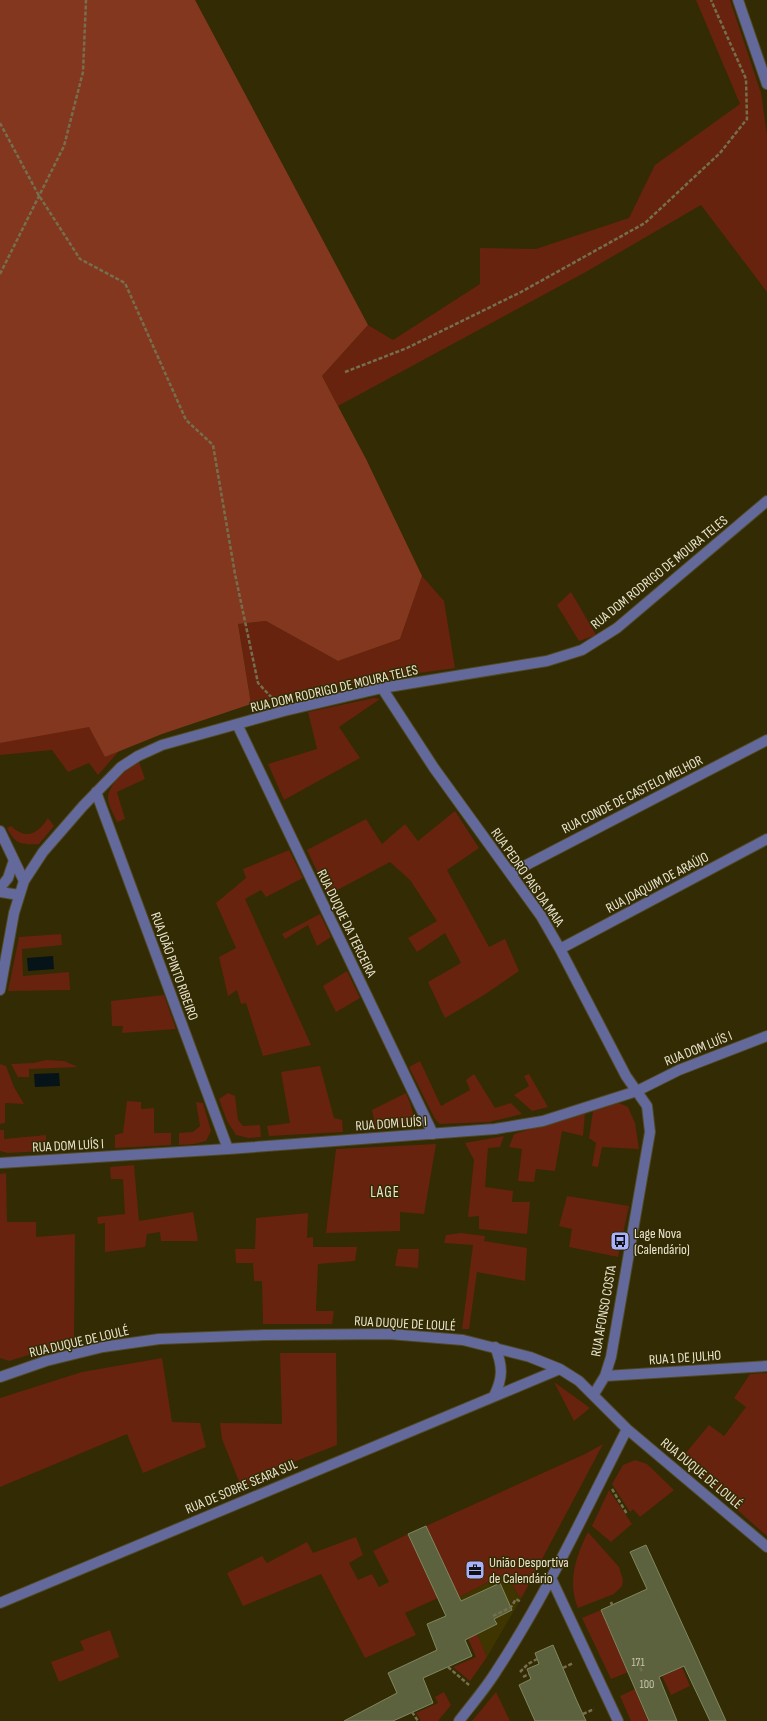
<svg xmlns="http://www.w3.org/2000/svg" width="767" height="1721" font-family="'Sofia Sans Condensed',sans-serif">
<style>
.built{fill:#3f3501}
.green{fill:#67230d}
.forest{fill:#84371f}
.water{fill:#061419}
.building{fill:#5b623d;stroke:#7f8860}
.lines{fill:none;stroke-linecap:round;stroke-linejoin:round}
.minor-casing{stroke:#504924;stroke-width:12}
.path{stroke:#766f4e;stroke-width:2.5;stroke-dasharray:4 2;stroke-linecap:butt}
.minor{stroke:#636a9b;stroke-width:10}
.labels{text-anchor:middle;stroke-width:3;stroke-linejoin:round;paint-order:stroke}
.number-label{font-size:12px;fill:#c6c4ab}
.street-label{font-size:14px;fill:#e9e5d0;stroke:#332b03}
.poi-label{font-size:14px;fill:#e9e5d0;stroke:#332b03;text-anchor:start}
.neighbourhood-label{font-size:15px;letter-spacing:1px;fill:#e9e5d0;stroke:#332b03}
</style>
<rect width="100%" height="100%" fill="#332b03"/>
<path class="built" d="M506,1573L518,1595L522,1597L487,1657L459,1597Z"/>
<path class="green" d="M696,0H730L761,93L767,135V292L701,205L584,273L338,406L322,376L368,325L393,340L480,284V248L536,249L629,218L655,165L740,104Z
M422,576L444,601L455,668L369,680L251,704L238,624L266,621L338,661L400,639Z
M571,592L596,635L579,641L557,605Z
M374,698L380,699L339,727L360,758L284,800L268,764L317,749L308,712Z
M89,726L105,757L119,751L98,775L89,763L68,772L52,750L0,755V743Z
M139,762L145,779L117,792L125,819L117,822C114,815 107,803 108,796C110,783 128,767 139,762Z
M455,811L479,848L447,870L489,947L505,939L519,971L484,995L445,1018L428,982L461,963L445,933L417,952L408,938L437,921L410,880L390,862L328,895L307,850L366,819L382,844L405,824L418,841Z
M48,818L54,826L39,844C21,845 15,844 7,828L11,826C27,841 38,833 48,818Z
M289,850L303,878L266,897L261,890L245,899L311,1045L263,1056L246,1003L241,1004L237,990L228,996L219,957L236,948L216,903L246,878L243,869Z
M320,914L331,937L317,946L308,925L285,939L282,934Z
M61,934L62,945L22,949L23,976L69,972L70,990L8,991L19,937Z
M347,971L360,998L336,1012L323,986Z
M164,995L176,1029L122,1033L123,1026H112L111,1001Z
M46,1060L64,1061L78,1067L29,1069V1077H18L11,1064L34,1063Z
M420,1061L441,1106L470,1090L466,1080L474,1074L495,1108L511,1103L522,1114L489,1122L440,1124L435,1119L409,1067Z
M0,1064L6,1066L14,1087L24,1104L5,1103V1123L0,1124Z
M320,1066L334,1118L342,1120L343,1132L269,1136L267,1126L290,1123L281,1072Z
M529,1074L548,1107L532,1111L514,1095L529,1086L524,1076Z
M228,1093L235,1096L238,1120L243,1126L260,1125L261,1137L249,1138L236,1135L227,1121L219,1099Z
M406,1093L410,1103L415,1121L409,1127L376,1130L372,1110Z
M127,1101L141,1102V1109L154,1108V1133H171V1145L115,1148V1135L123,1133Z
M196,1102L203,1103L211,1131L206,1141L194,1144L179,1145V1133L193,1132L200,1126Z
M619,1103L628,1107L635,1123L639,1149L602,1147L598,1167L592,1166L596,1143L589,1138L593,1111Z
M585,1113L583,1136L562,1131L555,1171L536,1169L534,1182L518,1181L522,1149L509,1147L514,1134Z
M0,1130H4V1139L46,1135V1151L8,1153L0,1151Z
M504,1136L500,1147L488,1148L485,1187L513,1191L512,1202H530L527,1234L479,1229V1216L468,1217L474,1160L465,1143Z
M436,1144L424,1214L400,1212V1231L326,1233L336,1149Z
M134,1165L139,1221L193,1212L198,1241H161L160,1232L147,1234L145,1247L105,1252V1223L98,1224L97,1217L125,1214L123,1179H111L110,1167Z
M6,1173L7,1222H36V1237L75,1234L74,1341L9,1361L0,1358V1174Z
M567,1196L629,1206L618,1257L569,1247L572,1229L559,1226Z
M308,1213L307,1238L313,1237V1247H357L355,1261L318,1264L316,1311H334L332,1324H263L262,1281H254L253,1263H236L235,1249H255L256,1218Z
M461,1233L485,1236L484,1241L527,1248L525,1281L477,1272L469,1329H462L473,1245L444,1243L446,1235Z
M398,1249H419L418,1268L395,1266Z
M280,1353H336L337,1445L263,1474L242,1489L222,1439L220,1423L282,1424Z
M162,1358L172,1422L200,1423L206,1447L143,1473L127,1434L0,1487V1398L82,1372Z
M767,1373V1536L680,1460L709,1425L724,1436L746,1407L734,1398L750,1374Z
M554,1382L590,1408L574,1421Z
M603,1444L522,1597L518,1595L506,1573L459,1597L426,1526L585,1454Z
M635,1460L647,1464L674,1490L640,1517L633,1509L630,1512L612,1484L623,1465Z
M609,1490L632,1524L611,1542L592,1526Z
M588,1532L619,1567L623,1580L622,1586L614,1594L578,1608C567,1583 576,1555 588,1532Z
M408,1534L438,1598L405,1613L416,1635L365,1658L321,1574L243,1606L227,1573L262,1556L267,1563L307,1542L313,1553L356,1537L363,1555L349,1563L358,1580L372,1574L379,1587L389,1582L373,1551Z
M601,1610L626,1668L636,1669L611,1679L582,1618Z
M474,1627L487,1657L470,1681L453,1667L476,1657L465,1631Z
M110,1630L119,1657L59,1682L51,1662L84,1650L80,1641Z
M682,1667L690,1686L671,1695L662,1676Z
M635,1689L648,1721H631L620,1696Z
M444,1692L451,1705L438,1721H421L416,1713L438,1703L435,1697Z
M496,1692L510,1721H472Z"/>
<path class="forest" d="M0,0H195L368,325L322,376L366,459L422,576L400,639L338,661L266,621L238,624L251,704L162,734L105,757L89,727L0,743Z"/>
<path class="water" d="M53,956L54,969L28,971L27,958Z
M59,1073L60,1086L35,1087L34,1074Z"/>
<path class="building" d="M426,1526L461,1601L500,1583L512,1610L494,1619L497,1624L465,1640L472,1656L423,1678L433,1703L393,1721H344L397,1693L388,1673L437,1650L427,1624L446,1616L408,1534Z
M646,1545L695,1652L726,1721H710L684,1666L659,1677L677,1721H649L601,1610L647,1589L630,1552Z
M553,1645L576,1699L586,1721H535L519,1685L531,1679L527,1669L539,1664L535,1653Z"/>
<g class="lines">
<defs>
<path id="minor" d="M738,0L767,84
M382,688L434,768L541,916L560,949L626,1076L647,1106L650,1132L611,1357L605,1376L594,1394
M237,724L433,1134
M96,792L228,1149
M0,831L24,881
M511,873L767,740
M0,888L8,878L14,860
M0,892L19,895
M560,949L767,839
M0,990L14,913L24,881L43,852L83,806L121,767L138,756L162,745L284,711L382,688L547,661L582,650L617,628L767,501
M0,1163L228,1149L495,1129L543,1121L637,1091L679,1070L767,1036
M605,1376L767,1366
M0,1377L46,1361L103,1347L159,1339L264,1335L389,1334L463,1340L530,1357L560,1369L579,1381L627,1429L767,1547
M494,1396C503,1378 503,1366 495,1347
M551,1578L618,1721
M0,1603L560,1369
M459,1721C472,1704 486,1688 497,1670C547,1594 586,1509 627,1429"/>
</defs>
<use href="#minor" class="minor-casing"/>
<path class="path" d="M0,123L38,194L80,259L125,283L186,420L213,445L235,574L258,683L273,699
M0,274L64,146L83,72L86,0
M345,372L407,348L521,292L645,223L720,153L747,119L746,79L711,0
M612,1489L627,1514
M611,1602L612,1605
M493,1616L511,1607L516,1599L521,1602
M638,1662L642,1672
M448,1667L469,1685
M563,1668L573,1663
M520,1672L528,1664L537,1659
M523,1677L529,1674
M644,1679L647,1684
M412,1712L418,1721
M583,1714L594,1709"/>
<use href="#minor" class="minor"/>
</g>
<defs>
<symbol id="bus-square" viewBox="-11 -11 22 22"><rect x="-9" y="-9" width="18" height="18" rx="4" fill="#a7b1fc" stroke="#332b03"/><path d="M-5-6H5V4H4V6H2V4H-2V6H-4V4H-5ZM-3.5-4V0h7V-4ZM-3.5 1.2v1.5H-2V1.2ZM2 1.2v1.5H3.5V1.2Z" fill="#111"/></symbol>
<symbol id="office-square" viewBox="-11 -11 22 22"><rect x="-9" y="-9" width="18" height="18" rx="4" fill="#a7b1fc" stroke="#332b03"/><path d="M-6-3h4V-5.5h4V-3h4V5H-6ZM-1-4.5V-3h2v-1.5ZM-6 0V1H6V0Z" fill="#111"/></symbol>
</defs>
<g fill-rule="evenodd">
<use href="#bus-square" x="609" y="1230" width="22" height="22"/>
<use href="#office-square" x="464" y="1559" width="22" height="22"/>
</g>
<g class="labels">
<g class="number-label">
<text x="638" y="1666">171</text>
<text x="647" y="1688">100</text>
</g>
<g class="street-label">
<text transform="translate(659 572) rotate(-39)" y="5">RUA DOM RODRIGO DE MOURA TELES</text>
<text transform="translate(334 688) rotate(-13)" y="5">RUA DOM RODRIGO DE MOURA TELES</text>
<text transform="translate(632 794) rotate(-27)" y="5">RUA CONDE DE CASTELO MELHOR</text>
<text transform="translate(528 877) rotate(55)" y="5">RUA PEDRO PAIS DA MAIA</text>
<text transform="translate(657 882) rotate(-28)" y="5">RUA JOAQUIM DE ARAÚJO</text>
<text transform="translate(347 923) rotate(64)" y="5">RUA DUQUE DA TERCEIRA</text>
<text transform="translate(175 966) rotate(70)" y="5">RUA JOÃO PINTO RIBEIRO</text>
<text transform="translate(698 1048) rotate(-22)" y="5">RUA DOM LUÍS I</text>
<text transform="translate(391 1123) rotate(-4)" y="5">RUA DOM LUÍS I</text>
<text transform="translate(68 1145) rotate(-3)" y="5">RUA DOM LUÍS I</text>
<text transform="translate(603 1311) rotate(-80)" y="5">RUA AFONSO COSTA</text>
<text transform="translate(405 1323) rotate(3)" y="5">RUA DUQUE DE LOULÉ</text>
<text transform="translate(79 1341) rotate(-13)" y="5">RUA DUQUE DE LOULÉ</text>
<text transform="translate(685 1357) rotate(-4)" y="5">RUA 1 DE JULHO</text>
<text transform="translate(702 1473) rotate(40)" y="5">RUA DUQUE DE LOULÉ</text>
<text transform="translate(241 1486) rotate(-23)" y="5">RUA DE SOBRE SEARA SUL</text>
</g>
<g class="poi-label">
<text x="634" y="1238">Lage Nova<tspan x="634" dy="16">(Calendário)</tspan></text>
<text x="489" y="1567">União Desportiva<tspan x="489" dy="16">de Calendário</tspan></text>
</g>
<g class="neighbourhood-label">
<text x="385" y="1197">LAGE</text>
</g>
</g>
</svg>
